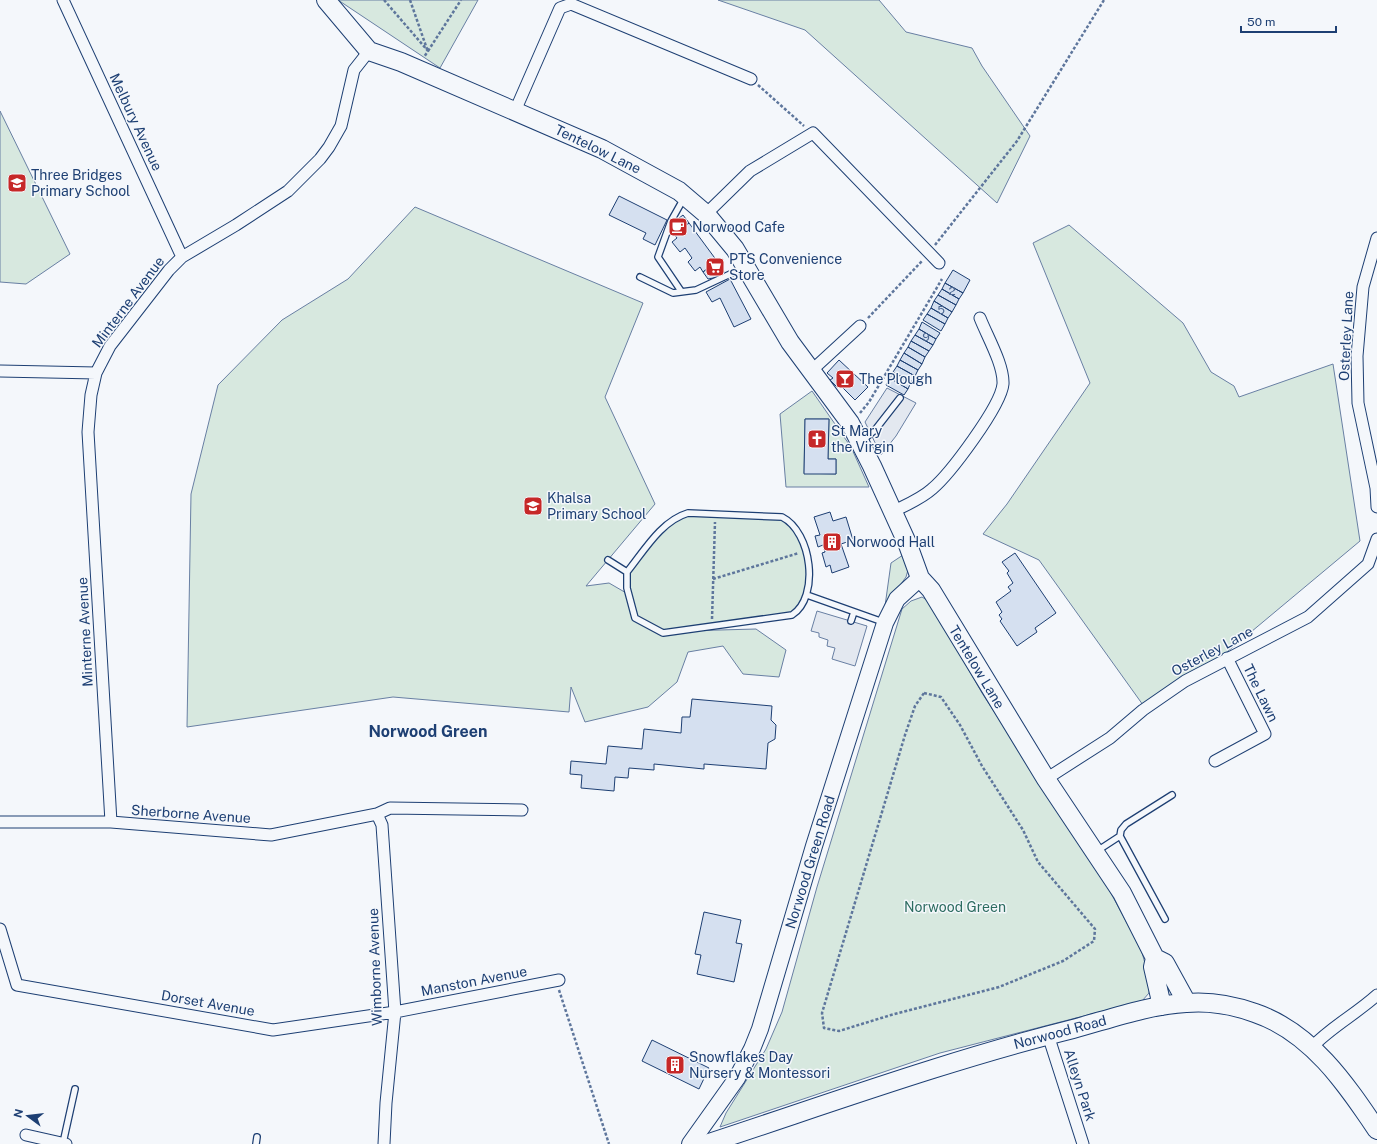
<svg xmlns="http://www.w3.org/2000/svg" width="1377" height="1144" font-family="'Public Sans',sans-serif">
<style>
.green{fill:#d7e8df;stroke:#687fa3;fill-rule:evenodd}
.parking{fill:#e3e8f0;stroke:#687fa3}
.building{fill:#d5e0f0;stroke:#1d3f73}
.lines{fill:none;stroke-linecap:round;stroke-linejoin:round}
.lane-casing{stroke:#1d3f73;stroke-width:8}
.street-casing{stroke:#1d3f73;stroke-width:13}
.secondary-casing{stroke:#1d3f73;stroke-width:18}
.primary-casing{stroke:#1d3f73;stroke-width:20}
.path{stroke:#5e769c;stroke-width:2.5;stroke-dasharray:3 2;stroke-linecap:butt}
.lane{stroke:#f4f7fb;stroke-width:5.5}
.street{stroke:#f4f7fb;stroke-width:11}
.secondary{stroke:#f4f7fb;stroke-width:16}
.primary{stroke:#f4f7fb;stroke-width:18}
.labels{text-anchor:middle;stroke-width:3;stroke-linejoin:round;paint-order:stroke}
.number-label{font-size:12px;fill:#4b6792}
.street-label{font-size:14px;fill:#1d3f73;stroke:#f4f7fb}
.poi-label{font-size:14px;fill:#1d3f73;stroke:#f4f7fb;text-anchor:start}
.park-label{font-size:14px;fill:#2c6c60;stroke:#f4f7fb}
.quarter-label{font-size:16px;font-weight:bold;fill:#1d3f73;stroke:#f4f7fb}
</style>
<rect width="100%" height="100%" fill="#f4f7fb"/>
<path class="green" d="M338,0H478L440,68Z
M718,0H879L906,32L972,48L982,66L1030,136L997,203L805,30Z
M0,111L70,254L26,284L0,282Z
M415,207L643,303L605,397L655,504L586,586L609,583L628,594L627,572L666,524L688,513L772,515L792,521L807,550V595L792,615L683,631L756,629L786,650L779,677L743,674L723,646L688,652L677,682L648,707L585,722L571,687L569,712L393,697L187,727L191,494L218,385L282,320L348,279Z
M1069,225L1183,323L1211,372L1234,386L1239,397L1333,364L1360,541L1227,652L1143,705L1039,560L983,534L1007,504L1090,383L1033,243Z
M812,391L851,447L869,487H786L780,414ZM805,419H829L828,459H836V474L804,473Z
M903,555L908,570L906,577L885,606L891,563Z
M922,597L930,602L982,693L1106,884L1141,949L1150,981L1149,993L1142,1001L940,1053L720,1127L726,1113L766,1049L782,1012L817,887L902,609L911,601Z"/>
<path class="parking" d="M887,388L916,403L896,436L881,455L865,422Z
M817,611L867,626L855,666L832,659L835,648L827,646L828,640L819,637V633L811,631Z"/>
<path class="building" d="M619,196L667,220L655,245L643,239L646,233L609,215Z
M683,215L689,223L674,234L672,231L674,222Z
M689,223L717,261L703,272L700,267L695,271L688,262L692,258L685,248L680,252L672,242L677,238L674,234Z
M717,261L724,272L719,277L708,279L703,272Z
M953,270L970,280L963,293L945,283Z
M730,279L751,319L734,327L720,298L712,302L706,292Z
M945,283L963,293L959,299L942,289Z
M942,289L959,299L956,305L938,295Z
M938,295L956,305L952,312L934,301Z
M934,301L952,312L948,318L931,308Z
M931,308L948,318L945,324L927,314Z
M927,314L945,324L941,331L923,320Z
M922,322L940,333L936,339L919,329Z
M919,329L936,339L933,345L915,335Z
M915,335L933,345L929,351L911,341Z
M911,341L929,351L925,357L908,347Z
M908,347L925,357L922,364L904,353Z
M904,353L922,364L918,370L900,360Z
M839,360L868,387L855,400L840,385L837,387L830,380L833,378L827,373Z
M900,360L918,370L915,376L897,366Z
M897,366L915,376L911,382L893,372Z
M893,372L911,382L908,389L890,378Z
M890,378L908,389L904,395L886,385Z
M805,419H829L828,459H836V474H804Z
M830,512L833,521L846,517L853,540L841,544L849,567L832,573L830,565L826,567L822,553L825,552L823,545L818,547L815,536L820,535L814,517Z
M1015,553L1056,613L1035,628L1037,632L1017,646L1000,621L1002,619L999,615L1002,612L996,602L1011,591L1008,587L1013,583L1007,573L1009,571L1002,562Z
M692,699L772,706L771,720L776,725L775,739L768,743L766,769L704,764V769L654,764V770L629,768L628,778L615,777L614,791L581,788L582,775L570,774L571,761L606,764L608,746L642,749L644,729L681,733L682,717H690Z
M704,912L741,920L736,943L742,944L734,982L697,974L701,955L695,954Z
M652,1040L709,1068L699,1089L642,1061Z"/>
<g class="lines">
<defs>
<path id="lane" d="M640,277L673,293L696,290L743,268
M681,291L658,257L671,221L684,198
M862,441L875,430L900,398
M608,560L627,572C644,551 661,521 688,513L782,517C812,532 820,597 792,615L663,633L635,618L627,588V572
M807,595L883,622
M851,621L854,612
M1120,836L1121,830L1126,824L1172,795
M1097,851L1120,836L1165,919
M63,1143L75,1089
M256,1144L257,1137"/>
<path id="street" d="M63,0L182,257
M515,111L560,8L571,4L751,79
M706,214L750,171L813,133L939,263
M1377,238L1363,287L1357,356L1358,403L1376,488L1377,507
M0,371L96,373
M810,372L860,326
M892,512C906,505 921,499 932,489C950,474 1001,406 1003,384C1004,365 987,336 980,318
M1215,761L1265,734L1227,658
M1046,779L1110,738L1143,710L1185,681L1308,617L1368,564L1377,539
M377,814L382,825L395,1012L386,1103L384,1144
M0,822H111L271,835L377,814L390,808L522,810
M111,822L88,432L91,395L96,373L110,346L169,270L182,257L236,225L288,191L320,159L329,147L341,126L354,70L369,51
M0,929L17,985L273,1030L395,1012L559,980
M1048,1035L1083,1144
M1312,1047C1331,1027 1356,1014 1377,995
M26,1135L66,1144"/>
<path id="secondary" d="M690,1144L737,1078L752,1049L760,1029L814,846L885,623L897,599L920,578"/>
<path id="primary" d="M326,0L369,51L401,62L602,149L679,191L706,214L735,249L790,342L850,423L872,466L908,545L920,578L931,590L1046,779L1122,893L1155,958L1165,963L1187,1003
M1155,958L1153,967L1162,1006
M706,1144C828,1104 949,1060 1073,1029C1110,1019 1148,1005 1186,1003C1209,1001 1233,1005 1255,1013C1311,1032 1346,1084 1377,1130"/>
</defs>
<use href="#lane" class="lane-casing"/>
<use href="#street" class="street-casing"/>
<use href="#secondary" class="secondary-casing"/>
<use href="#primary" class="primary-casing"/>
<path class="path" d="M384,0L428,51L424,57
M410,0L427,49
M428,51L461,0
M758,85L804,126
M935,245L1017,141L1104,0
M868,318L922,261
M860,413L869,402L942,279
M713,579L799,553
M712,619L715,522
M924,693L941,697L960,725L982,766L1023,830L1038,862L1095,929L1094,941L1063,961L999,987L891,1015L839,1031L824,1028L822,1013L905,735L915,706Z
M559,990L609,1144"/>
<use href="#lane" class="lane"/>
<use href="#street" class="street"/>
<use href="#secondary" class="secondary"/>
<use href="#primary" class="primary"/>
</g>
<defs>
<symbol id="school-square" viewBox="-11 -11 22 22"><rect x="-9" y="-9" width="18" height="18" rx="4" fill="#c62828" stroke="#f4f7fb"/><path d="M0-5L7-2L0 1L-7-2ZM-4 1L0 2.5L4 1V4Q0 6-4 4Z" fill="#fff"/></symbol>
<symbol id="cafe-square" viewBox="-11 -11 22 22"><rect x="-9" y="-9" width="18" height="18" rx="4" fill="#c62828" stroke="#f4f7fb"/><path d="M-5.5-4.5H6V0H3Q3 3.5 0 3.5H-2.5Q-5.5 3.5-5.5 0ZM3-3.2v2h1.7v-2ZM-6 4.5H4V6H-6Z" fill="#fff"/></symbol>
<symbol id="supermarket-square" viewBox="-11 -11 22 22"><rect x="-9" y="-9" width="18" height="18" rx="4" fill="#c62828" stroke="#f4f7fb"/><path d="M-6-5.5h2.5l.6 2H6L4.5 2H-2.5L-4.4-4H-6ZM-1.5 3.2a1.3 1.3 0 1 0 .1 0ZM3 3.2a1.3 1.3 0 1 0 .1 0Z" fill="#fff"/></symbol>
<symbol id="bar-square" viewBox="-11 -11 22 22"><rect x="-9" y="-9" width="18" height="18" rx="4" fill="#c62828" stroke="#f4f7fb"/><path d="M-6-5H6L.8 .8V4.5H3.5V6h-7V4.5H-.8V.8Z" fill="#fff"/></symbol>
<symbol id="church-square" viewBox="-11 -11 22 22"><rect x="-9" y="-9" width="18" height="18" rx="4" fill="#c62828" stroke="#f4f7fb"/><path d="M-1.2-6h2.4v3.5h3.3v2.4h-3.3V6h-2.4V-.1h-3.3v-2.4h3.3Z" fill="#fff"/></symbol>
<symbol id="building-square" viewBox="-11 -11 22 22"><rect x="-9" y="-9" width="18" height="18" rx="4" fill="#c62828" stroke="#f4f7fb"/><path d="M-4-6H4V6H1V3H-1V6H-4ZM-2.5-4.3h1.7v1.8h-1.7ZM.8-4.3h1.7v1.8H.8ZM-2.5-1h1.7V.8h-1.7ZM.8-1h1.7V.8H.8Z" fill="#fff"/></symbol>
</defs>
<g fill-rule="evenodd">
<use href="#school-square" x="6" y="172" width="22" height="22"/>
<use href="#cafe-square" x="667" y="216" width="22" height="22"/>
<use href="#supermarket-square" x="704" y="256" width="22" height="22"/>
<use href="#bar-square" x="834" y="368" width="22" height="22"/>
<use href="#church-square" x="806" y="428" width="22" height="22"/>
<use href="#school-square" x="522" y="495" width="22" height="22"/>
<use href="#building-square" x="821" y="531" width="22" height="22"/>
<use href="#building-square" x="664" y="1054" width="22" height="22"/>
</g>
<g class="labels">
<g class="number-label">
<text x="952" y="295">2</text>
<text x="941" y="314">5</text>
<text x="926" y="341">9</text>
</g>
<g class="street-label">
<text transform="translate(136 122) rotate(65)" y="5">Melbury Avenue</text>
<text transform="translate(598 149) rotate(26)" y="5">Tentelow Lane</text>
<text transform="translate(128 302) rotate(-53)" y="5">Minterne Avenue</text>
<text transform="translate(1346 336) rotate(-87)" y="5">Osterley Lane</text>
<text transform="translate(85 632) rotate(-93)" y="5">Minterne Avenue</text>
<text transform="translate(1212 651) rotate(-28)" y="5">Osterley Lane</text>
<text transform="translate(977 667) rotate(59)" y="5">Tentelow Lane</text>
<text transform="translate(1261 693) rotate(64)" y="5">The Lawn</text>
<text transform="translate(191 814) rotate(4)" y="5">Sherborne Avenue</text>
<text transform="translate(810 862) rotate(-73)" y="5">Norwood Green Road</text>
<text transform="translate(375 967) rotate(-92)" y="5">Wimborne Avenue</text>
<text transform="translate(474 981) rotate(-11)" y="5">Manston Avenue</text>
<text transform="translate(208 1003) rotate(10)" y="5">Dorset Avenue</text>
<text transform="translate(1060 1032) rotate(-15)" y="5">Norwood Road</text>
<text transform="translate(1080 1085) rotate(72)" y="5">Alleyn Park</text>
</g>
<g class="poi-label">
<text x="31" y="180">Three Bridges<tspan x="31" dy="16">Primary School</tspan></text>
<text x="692" y="232">Norwood Cafe</text>
<text x="729" y="264">PTS Convenience<tspan x="729" dy="16">Store</tspan></text>
<text x="859" y="384">The Plough</text>
<text x="831" y="436">St Mary<tspan x="831" dy="16">the Virgin</tspan></text>
<text x="547" y="503">Khalsa<tspan x="547" dy="16">Primary School</tspan></text>
<text x="846" y="547">Norwood Hall</text>
<text x="689" y="1062">Snowflakes Day<tspan x="689" dy="16">Nursery &amp; Montessori</tspan></text>
</g>
<g class="park-label">
<text x="955" y="912">Norwood Green</text>
</g>
<g class="quarter-label">
<text x="428" y="737">Norwood Green</text>
</g>
</g>
<g transform="translate(28 1116) rotate(285)" stroke="#f4f7fb" stroke-width="3" paint-order="stroke">
<path d="M0-3L7 15L0 10L-7 15Z" fill="#1d3f73"/>
<text y="-6" font-size="11" font-weight="bold" text-anchor="middle" fill="#1d3f73">N</text>
</g>
<path d="M1241 26v6h95v-6" fill="none" stroke="#1d3f73" stroke-width="2"/>
<text x="1247" y="26" font-size="12" fill="#1d3f73" stroke="#f4f7fb" stroke-width="3" paint-order="stroke">50 m</text>
</svg>
